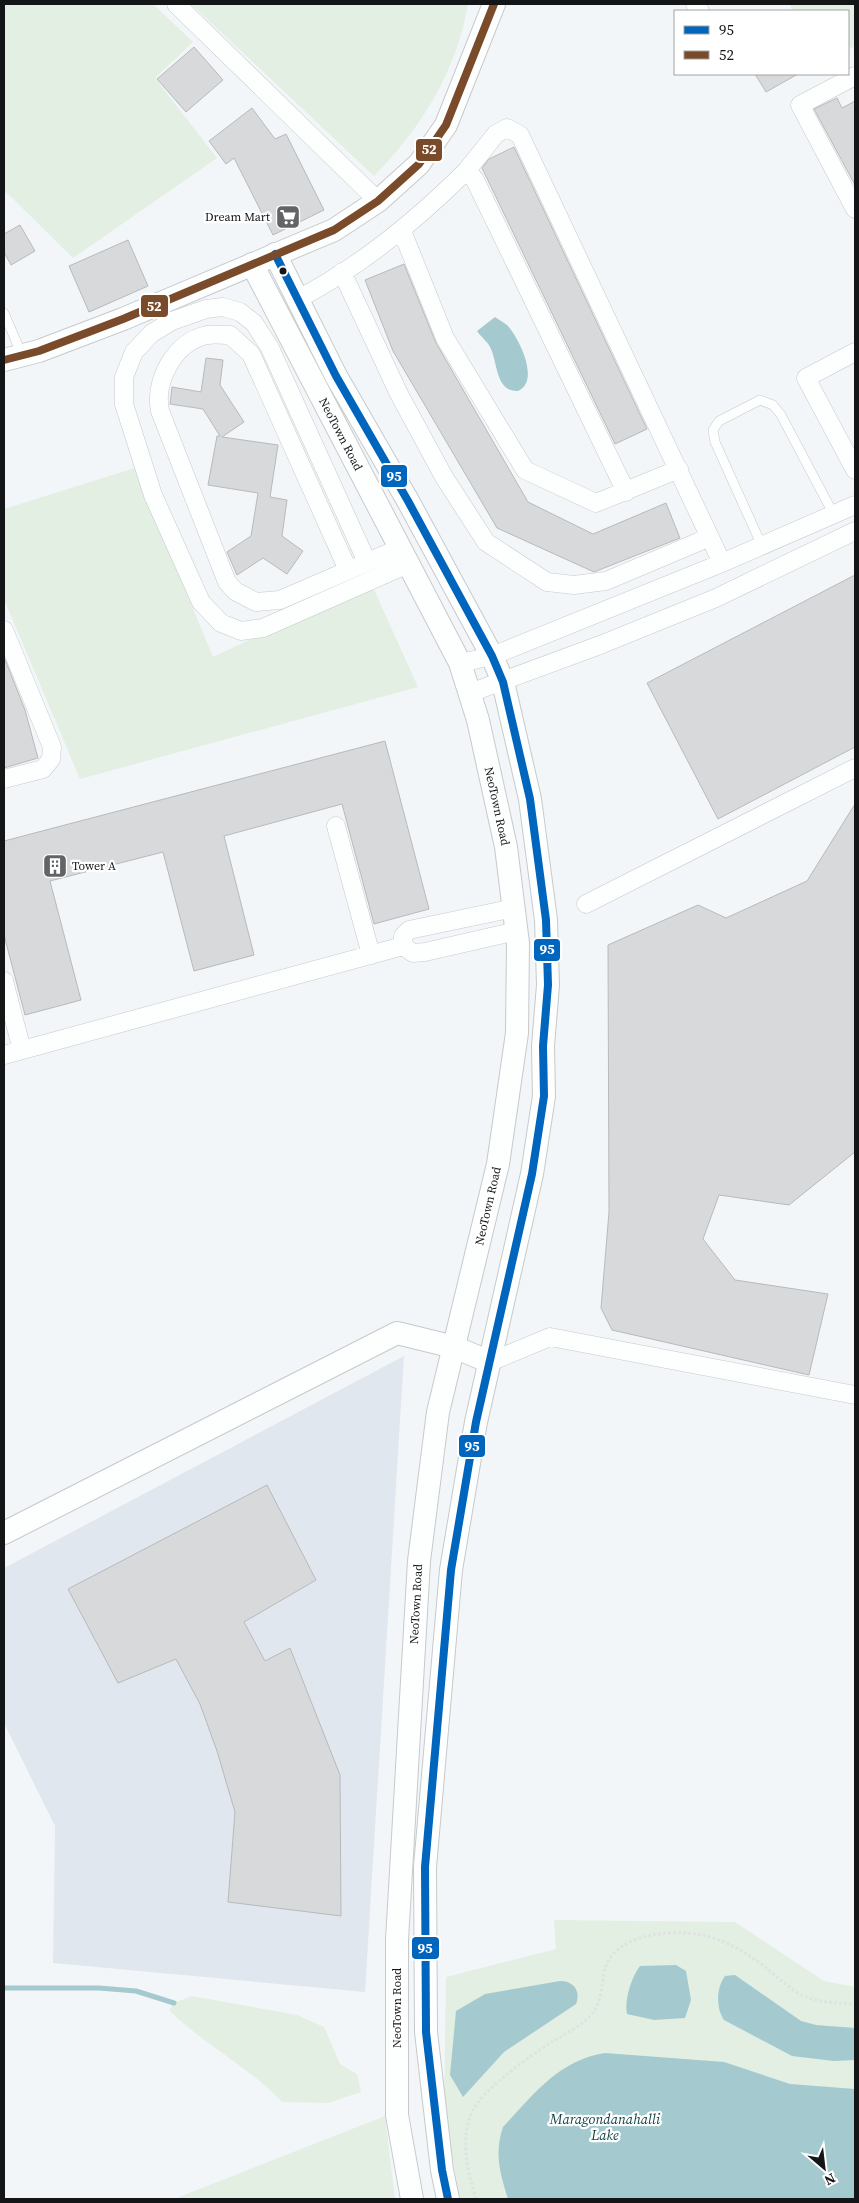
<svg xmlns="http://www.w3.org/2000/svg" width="859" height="2203" font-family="'Source Serif 4',serif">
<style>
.built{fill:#e1e7ef}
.green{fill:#e2efe2}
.water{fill:#a4c9ce}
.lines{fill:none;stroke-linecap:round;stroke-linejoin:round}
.stream{stroke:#a4c9ce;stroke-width:5}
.building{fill:#d8d9db;stroke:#b8b9bb}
.service-casing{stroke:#c7c9cb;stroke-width:10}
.minor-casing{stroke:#c7c9cb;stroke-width:19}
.tertiary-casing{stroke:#c7c9cb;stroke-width:24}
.path{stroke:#dfe1e2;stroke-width:3;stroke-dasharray:2.5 2.5;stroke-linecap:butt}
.service{stroke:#fdfefe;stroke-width:9}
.minor{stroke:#fdfefe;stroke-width:18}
.tertiary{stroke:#fdfefe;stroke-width:22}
.bus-1-casing{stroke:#fff;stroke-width:11}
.bus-2-casing{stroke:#fff;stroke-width:11}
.bus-1{stroke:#0065bd;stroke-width:8}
.bus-2{stroke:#7a4b2a;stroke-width:8}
.bus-dot{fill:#141517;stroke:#fff;stroke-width:2}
.labels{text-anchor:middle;stroke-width:4.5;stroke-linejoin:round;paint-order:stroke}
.poi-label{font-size:12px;fill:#141517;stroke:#fff;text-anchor:end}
.street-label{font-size:12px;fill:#141517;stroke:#fff}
.water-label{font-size:14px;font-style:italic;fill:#144448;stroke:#fff}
.line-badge{stroke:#fff;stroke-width:2}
.badge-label{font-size:14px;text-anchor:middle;font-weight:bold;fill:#fff}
</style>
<rect width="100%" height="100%" fill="#f3f6f9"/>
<path class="built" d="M404,1356L365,1992L53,1963L55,1826L4,1723V1568Z"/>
<path class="green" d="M4,4H153L193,42L155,78L217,158L73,258L4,190Z
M191,4H468C457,70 421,129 374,176Z
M789,4H855V46L848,50V11H793Z
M135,468L213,657L371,583L418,687L80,779L4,599V509Z
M554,1920L735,1922L824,1981L855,1987V2199H460L444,2108L446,1977L556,1949Z
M192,1996L297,2015L324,2027L340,2064L357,2074L361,2092L328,2103L282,2102C248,2066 204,2045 169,2010L174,2003Z
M385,2116L395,2199H174Z"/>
<path class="water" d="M495,317C499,320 505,323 508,326C520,340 540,381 518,391C495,392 498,362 490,347C487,341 481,337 477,331Z
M676,1965L686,1971L691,2000L685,2018L654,2020L627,2014C624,2000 632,1976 640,1966Z
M735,1975L801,2021L816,2025L855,2028V2060L834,2061L792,2056L724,2020C716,2008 716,1988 725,1976Z
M560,1981C574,1981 581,1991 576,2004L504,2052L463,2097L450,2075L456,2011L485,1994Z
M605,2053L724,2062L790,2084L855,2089V2199H508C500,2173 494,2154 503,2127C533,2095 559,2060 605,2053Z"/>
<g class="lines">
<path class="stream" d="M4,1988H99L136,1991L174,2003"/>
</g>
<path class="building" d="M194,47L223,80L186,112L157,79Z
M755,74H798L766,92Z
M837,98L842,108L855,101V185L814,109Z
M252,108L275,139L286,134L324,210L273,235L234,158L226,164L209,141Z
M514,147L647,429L615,444L482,168L489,159Z
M20,225L35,251L11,265L4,252V234Z
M128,240L148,286L89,312L69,266Z
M404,264L436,343L528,502L593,534L666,503L680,538L594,572L497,528L393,351L365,280Z
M206,358L223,360L220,385L244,422L222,437L278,445L270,497L287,500L282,536L303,551L287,574L263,558L237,575L227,552L251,536L258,493L208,485L217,436H220L203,409L170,404L172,387L201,392Z
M855,575V747L718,819L647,683Z
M4,657L25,710L38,758L4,768Z
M385,741L429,909L374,924L342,804L224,836L254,955L194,971L163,852L50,881L81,1000L25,1015L4,935V841Z
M855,804V1152L789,1205L719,1195L703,1239L735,1280L828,1294L809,1375L612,1330L601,1308L609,1212L608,945L698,905L726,918L807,881Z
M267,1485L316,1580L244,1622L265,1661L290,1648L340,1775L341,1916L228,1902L235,1812L217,1751L200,1704L176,1659L118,1683L68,1589Z"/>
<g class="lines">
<defs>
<path id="service" d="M4,313L22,355
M762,546L715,442L713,430L719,421L760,400L773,405L781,415L834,515"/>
<path id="minor" d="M176,4L378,201
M695,4L700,11
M855,76L800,105L855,209
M467,170L496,134L507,128L520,135L722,563
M402,231L445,338L525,470L596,503L679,469
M342,272L399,394L444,477L486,542L547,582L574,585L606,581L710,537
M298,299C361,266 417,220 467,170L475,180L626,492
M855,352L806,378L855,470
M367,562L270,348L254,323L240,312L223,307L206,309L172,321L152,333L134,352L124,377V404L153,495L201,602L221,623L241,631L263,628L408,564
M348,570L251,354L230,335C223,335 214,334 207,335C174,342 154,381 160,411L227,582L235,591L256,602L280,600L400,548
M4,630L52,747L51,759L43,769L4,779
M460,663L492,656L722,563L855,505
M470,693L600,645L716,598L855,531
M336,826L371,955
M586,904L855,768
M514,908L409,930L403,936V946L413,953L425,952L517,931
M4,981L22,1050
M4,1055L403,946
M490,1362L550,1337L855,1395"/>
<g id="tertiary">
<path d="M275,254L336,376L408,501L492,656L503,682L530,799L546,920L548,985L543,1046L544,1096L532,1174L476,1422L451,1570L425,1867L426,2032L442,2170L448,2199"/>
<path id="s1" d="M252,264L460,663L478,720L506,847L518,943L517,1033L498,1164L438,1412L419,1561L397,1940V2115L412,2199"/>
<path d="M4,360L39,351L123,319L334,230L378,201L419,164L446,125L494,4"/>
<path d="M4,1533L397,1333L454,1347L490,1362"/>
</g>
</defs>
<use href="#service" class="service-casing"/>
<use href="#minor" class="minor-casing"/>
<use href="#tertiary" class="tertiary-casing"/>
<path class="path" d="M476,2199C468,2172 460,2142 471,2114C480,2091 529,2057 550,2043C563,2035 580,2027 590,2016C604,2002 600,1983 606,1966C616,1938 659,1931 685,1933C717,1934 746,1951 770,1971C780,1979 789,1988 800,1994C818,2003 836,2003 855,2004"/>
<use href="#service" class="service"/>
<use href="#minor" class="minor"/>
<use href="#tertiary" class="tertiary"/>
<defs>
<path id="bus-1" d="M275,254L336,376L408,501L492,656L503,682L530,799L546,920L548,985L543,1046L544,1096L532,1174L476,1422L451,1570L425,1867L426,2032L442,2170L448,2199"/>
<path id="bus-2" d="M4,360L39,351L123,319L334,230L378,201L419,164L446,125L494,4"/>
</defs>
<use href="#bus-1" class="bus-1-casing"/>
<use href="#bus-2" class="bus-2-casing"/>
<use href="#bus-1" class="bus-1"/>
<use href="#bus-2" class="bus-2"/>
</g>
<defs>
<symbol id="supermarket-square" viewBox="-11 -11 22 22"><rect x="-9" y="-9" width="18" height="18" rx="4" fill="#626466" stroke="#fff"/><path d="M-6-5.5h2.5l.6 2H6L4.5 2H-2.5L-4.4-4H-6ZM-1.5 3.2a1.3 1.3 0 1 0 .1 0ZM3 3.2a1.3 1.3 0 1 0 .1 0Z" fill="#fff"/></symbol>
<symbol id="building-square" viewBox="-11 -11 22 22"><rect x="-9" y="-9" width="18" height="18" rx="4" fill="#626466" stroke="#fff"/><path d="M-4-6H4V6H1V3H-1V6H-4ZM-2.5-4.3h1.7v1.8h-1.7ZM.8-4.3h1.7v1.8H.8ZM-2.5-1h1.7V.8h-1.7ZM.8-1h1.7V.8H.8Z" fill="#fff"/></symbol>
</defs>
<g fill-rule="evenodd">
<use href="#supermarket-square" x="274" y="203" width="28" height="28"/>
<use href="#building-square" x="41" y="852" width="28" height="28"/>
</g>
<circle class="bus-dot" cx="283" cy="271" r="4.5"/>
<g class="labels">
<g class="poi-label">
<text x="270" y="221">Dream Mart</text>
<text x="72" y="870" text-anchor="start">Tower A</text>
</g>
<g class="street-label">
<text dy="4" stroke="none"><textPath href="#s1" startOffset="192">NeoTown Road</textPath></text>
<text dy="4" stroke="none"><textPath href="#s1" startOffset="598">NeoTown Road</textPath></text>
<text transform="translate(488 1206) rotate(-77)" y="4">NeoTown Road</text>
<text transform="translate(416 1604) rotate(-87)" y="4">NeoTown Road</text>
<text transform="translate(397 2008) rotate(-90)" y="4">NeoTown Road</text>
</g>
<g class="water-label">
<text x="605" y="2124">Maragondanahalli<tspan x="605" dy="16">Lake</tspan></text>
</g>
</g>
<g class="line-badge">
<rect x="415" y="138" width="28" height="24" rx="5" fill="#7a4b2a"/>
<rect x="140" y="294" width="29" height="24" rx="5" fill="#7a4b2a"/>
<rect x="380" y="464" width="28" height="24" rx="5" fill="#0065bd"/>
<rect x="533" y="938" width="28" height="24" rx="5" fill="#0065bd"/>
<rect x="458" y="1434" width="28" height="24" rx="5" fill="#0065bd"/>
<rect x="411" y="1936" width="29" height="24" rx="5" fill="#0065bd"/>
</g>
<g class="badge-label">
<text x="429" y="154">52</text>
<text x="154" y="311">52</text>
<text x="394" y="481">95</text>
<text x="547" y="954">95</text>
<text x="472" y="1451">95</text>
<text x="425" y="1953">95</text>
</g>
<rect width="859" height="2203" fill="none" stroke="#141517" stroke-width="10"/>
<rect x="674" y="10" width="175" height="65" fill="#ffffff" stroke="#a1a1a2"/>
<rect x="684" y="26" width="25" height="8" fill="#0065bd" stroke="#a1a1a2"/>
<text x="719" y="35" font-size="15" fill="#141517">95</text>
<rect x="684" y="51" width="25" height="8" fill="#7a4b2a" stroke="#a1a1a2"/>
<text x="719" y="60" font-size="15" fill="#141517">52</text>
<g transform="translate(824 2168) rotate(152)" stroke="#ffffff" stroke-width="4" paint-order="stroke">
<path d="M0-4L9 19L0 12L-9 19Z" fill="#141517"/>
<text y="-8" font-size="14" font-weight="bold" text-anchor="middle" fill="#141517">N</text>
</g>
</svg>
